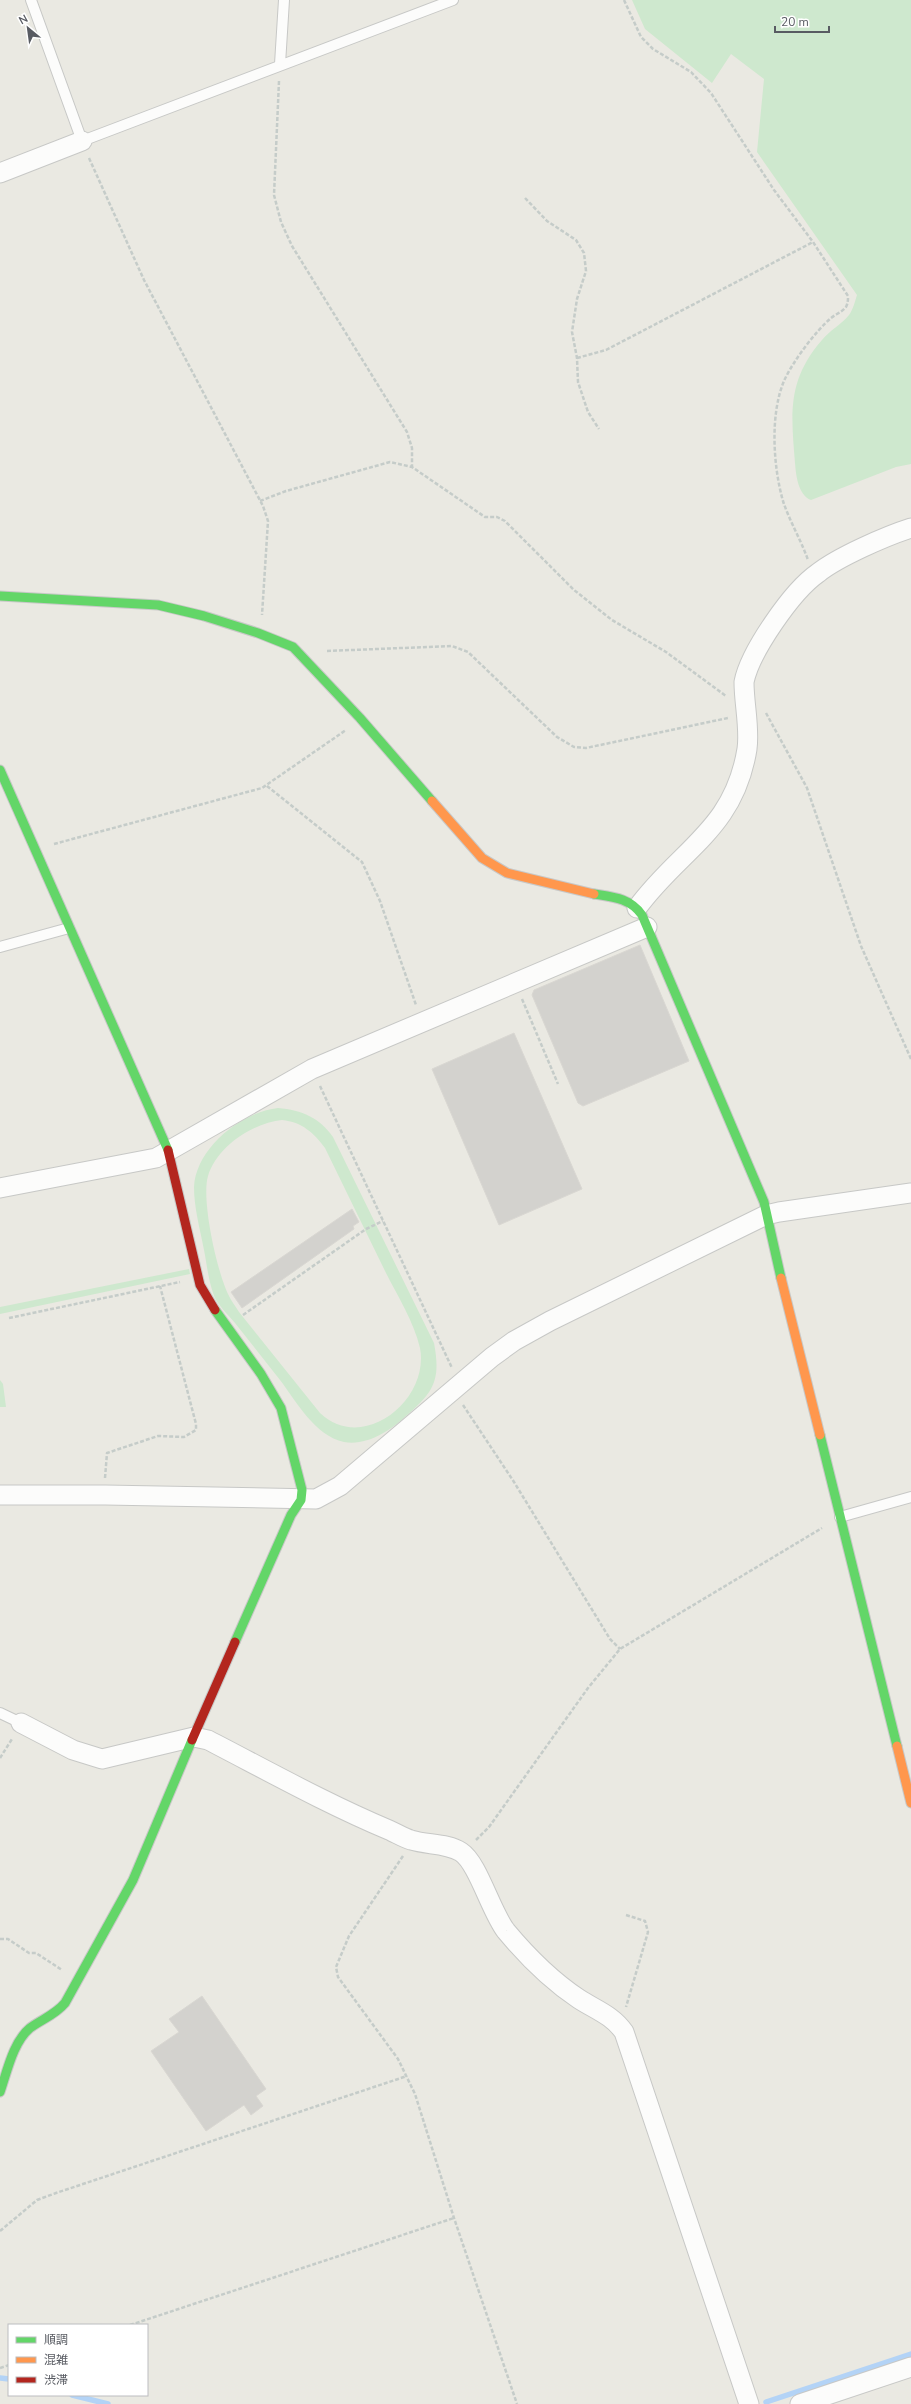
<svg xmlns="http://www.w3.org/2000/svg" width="911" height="2404" font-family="'Nunito Sans','Noto Sans JP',sans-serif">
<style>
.green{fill:#cee8ce;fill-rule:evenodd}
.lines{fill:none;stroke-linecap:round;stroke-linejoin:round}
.stream{stroke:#b3d3f6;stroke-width:5.5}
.building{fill:#d3d2ce;stroke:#d9d7d2}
.lane-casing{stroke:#c7c8c6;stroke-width:12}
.street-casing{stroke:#c7c8c6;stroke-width:21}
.fast-casing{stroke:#c8c8c7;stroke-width:11}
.slow-casing{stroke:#c8c8c7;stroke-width:11}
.jam-casing{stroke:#c8c8c7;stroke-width:11}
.path{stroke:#c5ccc9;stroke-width:2.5;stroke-dasharray:4 2;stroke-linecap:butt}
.lane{stroke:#fcfcfb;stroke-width:10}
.street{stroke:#fcfcfb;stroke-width:19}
.fast{stroke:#63d668;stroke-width:9}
.slow{stroke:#ff974d;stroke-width:9}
.jam{stroke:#b3261e;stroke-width:9}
</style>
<rect width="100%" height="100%" fill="#eae9e2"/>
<path class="green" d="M632,0H911V464L896,467L811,500C798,495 796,475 795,463C791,414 787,380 822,340C830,330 842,324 849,315C853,310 855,301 857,295L757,152L764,79L731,54L712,83L645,29Z
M278,1108C302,1110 320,1118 333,1137L434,1343C441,1380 434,1392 406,1416C390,1431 367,1446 344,1442C315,1436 296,1401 280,1380C265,1361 250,1342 235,1323C229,1316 221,1308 216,1300C209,1286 207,1265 204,1250C200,1229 194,1208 194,1187C196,1148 241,1112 278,1108ZM282,1120C302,1122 314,1133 325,1148C345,1189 365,1230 385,1271C397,1295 414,1322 420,1348C430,1400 363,1454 320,1413L239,1312C236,1307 231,1301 228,1294C217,1271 201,1200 208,1176C217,1146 253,1123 282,1120Z
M189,1269L190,1274L0,1314V1307Z
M0,1380L3,1384L6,1407H0Z"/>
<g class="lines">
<path class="stream" d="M0,2378L9,2379
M72,2395L108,2404
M766,2402L911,2354"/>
</g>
<path class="building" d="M640,945L689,1061L583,1106L578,1103L532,995L534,990Z
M514,1033L582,1189L499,1225L432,1069Z
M352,1209L359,1222L353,1226L354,1229L242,1308L231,1292Z
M202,1996L266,2089L256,2096L263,2106L251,2115L244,2105L206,2131L151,2051L179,2032L169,2019Z"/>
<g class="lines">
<defs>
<path id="lane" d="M31,0L82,141L453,0
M280,64L284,0
M0,947L69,928
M840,1517L911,1497
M0,1713L21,1723"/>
<path id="street" d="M0,173L82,141
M637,908C680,849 734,830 747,749C750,728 744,704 744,682C750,652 792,591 818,573C838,557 886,536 911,528
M0,1188L156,1158L312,1069L647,927
M0,1495H105L316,1499L340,1486L492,1357L514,1341L550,1321L766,1215L779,1212L911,1193
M21,1723L73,1750L102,1759L194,1737L208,1740C268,1771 327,1804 389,1830C396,1833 404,1838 411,1840C427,1845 447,1843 461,1852C478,1863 491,1912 506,1931C526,1955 552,1981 579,1999C596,2010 612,2015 624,2032L749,2404
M800,2404L911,2367"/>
<path id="fast" d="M0,596L158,605L204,616L258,633L293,647L360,718L432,801
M0,770L168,1150
M594,894C613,897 630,898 642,915L764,1202L781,1278
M215,1310L261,1374L281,1408L302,1490L301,1500L291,1515L235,1642
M820,1435L897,1746
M0,2092C7,2072 13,2042 30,2028C42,2019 55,2015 65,2003L133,1880L192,1740"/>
<path id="slow" d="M432,801L482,858L507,873L594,894
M781,1278L820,1435
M897,1746L911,1803"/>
<path id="jam" d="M168,1150L200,1285L215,1310
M192,1740L235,1642"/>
</defs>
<use href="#lane" class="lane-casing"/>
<use href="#street" class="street-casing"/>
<use href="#fast" class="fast-casing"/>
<use href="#slow" class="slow-casing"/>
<use href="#jam" class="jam-casing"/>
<path class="path" d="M624,0L641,37L653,49L691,72L711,93L774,190L813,242L848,296C848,300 848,303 846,307C842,312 836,314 831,318C815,332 793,361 784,381C770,414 773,466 783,501C789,520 801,540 808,560
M279,81L274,195L281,222L292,246L407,432L412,448V467
M89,158L144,280L263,506L268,521L262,615
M525,198L547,221L576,240L584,253L586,271L577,299L572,332L577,358L578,382L588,412L599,429
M577,358L606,350L813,242
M260,501L286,491L390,462L412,467L485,517H497L505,521L574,590L612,620L666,652L726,696
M327,651L452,646L468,652L557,737L574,747L586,748L728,718
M766,713L807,788L861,946L911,1059
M267,786L362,862L380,901L416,1005
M54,844L262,788L346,730
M522,999L558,1084
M320,1086L452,1368
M243,1315L366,1229L383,1221
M9,1318L180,1282
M463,1405L514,1482L610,1639L620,1649
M105,1478L107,1453L158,1436L184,1437L196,1430V1424L160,1286
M0,1758L12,1739
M476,1840L489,1827L588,1688L620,1649L822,1528
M403,1856L349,1936L336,1967L338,1977L398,2059L415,2094L454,2218L517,2404
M626,1915L645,1921L648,1932L626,2007
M0,1939H8L29,1953H36L62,1970
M0,2231L37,2200L56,2193L407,2076
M130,2325L454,2218
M0,2368L9,2365"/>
<use href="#lane" class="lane"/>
<use href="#street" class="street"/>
<use href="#fast" class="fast"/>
<use href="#slow" class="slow"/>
<use href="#jam" class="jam"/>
</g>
<rect x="8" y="2324" width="140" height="72" fill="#ffffff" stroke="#bcbdc0"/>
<rect x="16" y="2337" width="20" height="6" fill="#63d668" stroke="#bcbdc0"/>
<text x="44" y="2344" font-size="12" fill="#585b62">順調</text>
<rect x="16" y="2357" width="20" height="6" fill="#ff974d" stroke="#bcbdc0"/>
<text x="44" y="2364" font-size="12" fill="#585b62">混雑</text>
<rect x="16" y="2377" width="20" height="6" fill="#b3261e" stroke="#bcbdc0"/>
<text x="44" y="2384" font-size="12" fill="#585b62">渋滞</text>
<g transform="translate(28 28) rotate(331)" stroke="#ffffff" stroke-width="3" paint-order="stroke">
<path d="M0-3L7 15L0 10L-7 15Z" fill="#585b62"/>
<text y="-6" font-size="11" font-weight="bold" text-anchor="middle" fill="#585b62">N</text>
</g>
<path d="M775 26v6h54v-6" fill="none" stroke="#585b62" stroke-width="2"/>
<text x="781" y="26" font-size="12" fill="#585b62" stroke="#ffffff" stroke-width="3" paint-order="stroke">20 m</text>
</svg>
